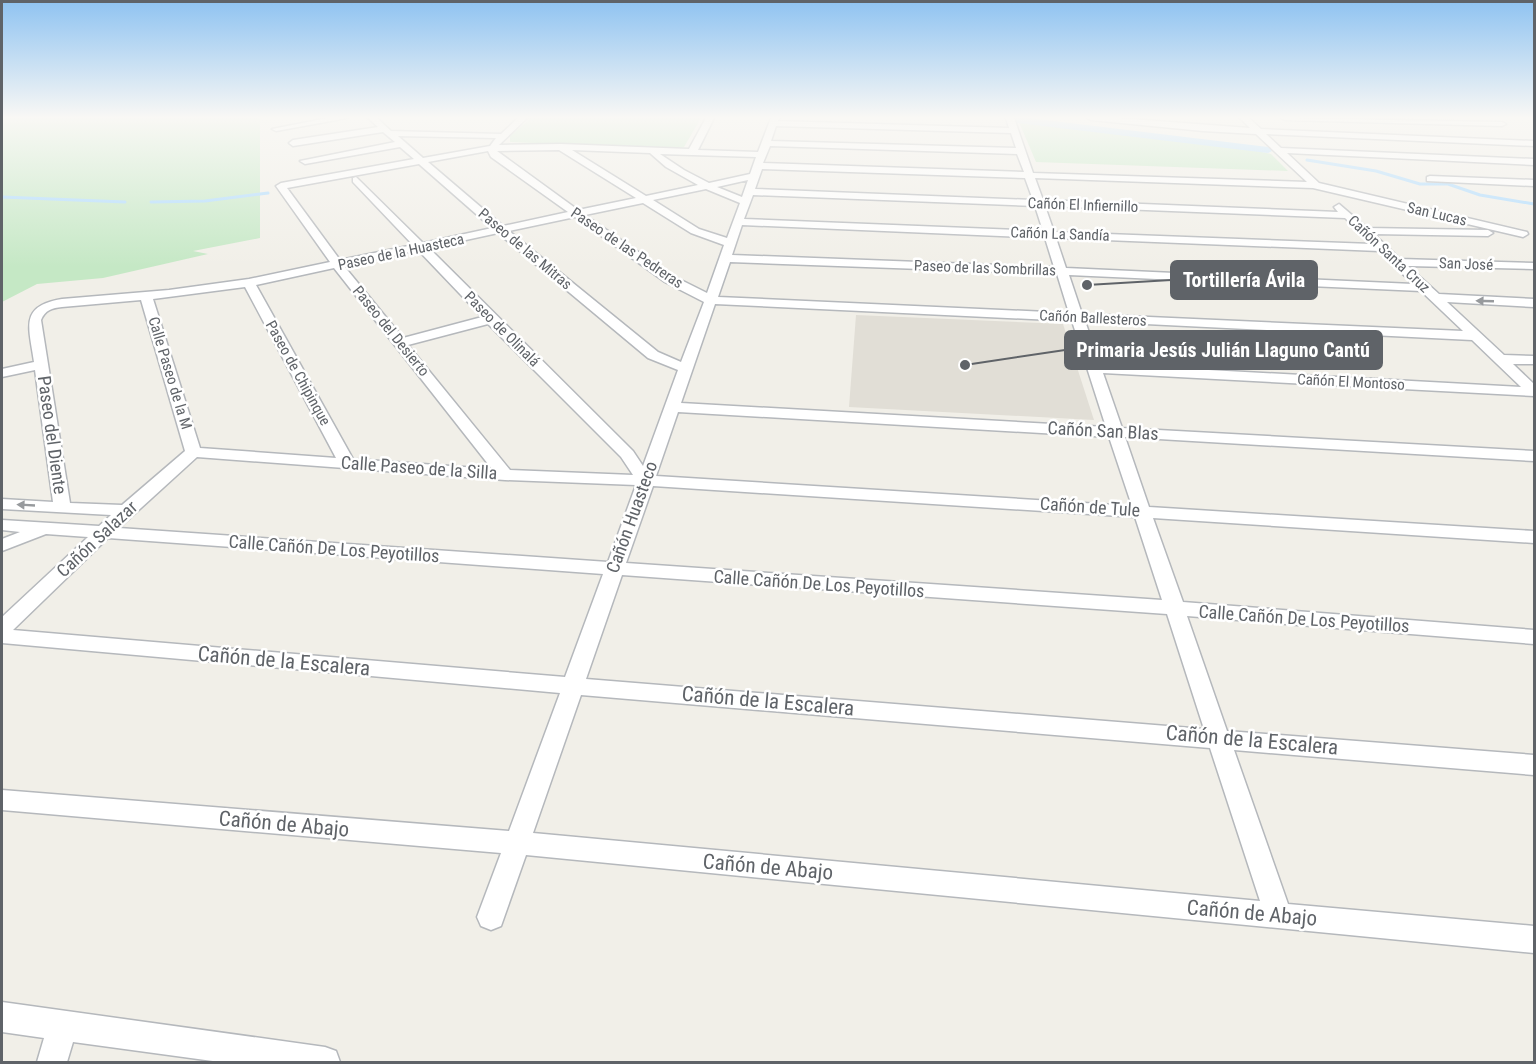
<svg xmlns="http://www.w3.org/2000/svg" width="1536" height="1064" font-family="'Roboto Condensed',sans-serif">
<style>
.education{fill:#e1ded6}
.green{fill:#c5e8c5}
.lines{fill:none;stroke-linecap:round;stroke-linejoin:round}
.stream{stroke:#aadaff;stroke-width:3}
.canal{fill:#aadaff;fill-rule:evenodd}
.minor-casing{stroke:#b5b8bc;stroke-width:3}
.minor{fill:#fff;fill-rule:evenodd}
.oneway{fill:#979a9d}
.labels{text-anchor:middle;stroke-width:5;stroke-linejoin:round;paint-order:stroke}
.far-street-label{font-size:15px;fill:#5f6368;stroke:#fff}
.street-label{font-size:18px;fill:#5f6368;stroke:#fff}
.near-street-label{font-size:21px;fill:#5f6368;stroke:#fff}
.leader{fill:none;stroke:#5f6368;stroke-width:2}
.callout-dot{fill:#5f6368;stroke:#fff;stroke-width:2}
.callout{fill:#5f6368;stroke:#5f6368;stroke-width:2}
.callout-label{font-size:20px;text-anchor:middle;font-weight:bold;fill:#fff}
</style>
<rect width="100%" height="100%" fill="#f1efe8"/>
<path class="education" d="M856,315L1063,324L1094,420L849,407Z"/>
<path class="green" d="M2,118H260V238L193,251L208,254L103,278L37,284L2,302Z
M531,118H701L684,147L678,149L510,142V136Z
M1019,122L1248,149L1271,154L1288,171L1036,162Z"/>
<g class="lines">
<path class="stream" d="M1307,160L1376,171L1420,184H1448L1480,195L1534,204
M2,197L125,202
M151,202L205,201L268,193"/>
<path class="canal" d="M1028,118L1268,147L1274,150L1268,153L1010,122L1005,119Z"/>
<defs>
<path id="minor" d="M328,118H347L276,131L272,129Z
M368,118H377L391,131L501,134L518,118H527L499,145L561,144L689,149L706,118H714L698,150L758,152L771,118H779L778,121L1009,128L1006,118H1014L1033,173L1307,182L1256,134L1203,131L1091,120L1087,118H1117L1250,128L1240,118H1249L1261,129L1534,141V146L1266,134L1281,148L1534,159V165L1287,153L1319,183L1527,232L1528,234L1523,237L1313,188L1035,178L1043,200L1338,212L1334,207L1339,204L1367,228L1488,230L1493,233L1488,236L1374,234L1400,259L1534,263V269L1408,266L1439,294L1534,299V307L1447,302L1504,355L1534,356V364H1513L1534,384V396L1103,373L1122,428L1534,451V461L1125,437L1149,507L1534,531V543L1153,518L1183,602L1534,630V644L1187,616L1227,731L1534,755V775L1234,750L1288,904L1534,926V953L526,855L501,926L491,930L481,926L477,917L501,853L2,810V790L509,831L560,693L2,643V617L88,537L46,534L2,551V539L20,532L2,530V520L99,526L111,515L2,509V499L53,502L35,370L2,377V369L34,362C29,327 19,306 62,299L169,290L249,279L330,262L276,186L281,183L414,159L400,147L305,164L300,161L395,142L383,132L293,146L289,143L293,140L378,127ZM776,126L1011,133L1016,148L771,141ZM398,136L496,138L490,146L423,158ZM770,146L1017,154L1024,172L763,163ZM559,150L636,198L578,210L497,151ZM572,150L650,153L666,167L698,185L646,196ZM488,151L491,157L568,212L503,226L428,162ZM660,154L756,157L750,174L709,183L684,170ZM419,164L492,228L423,243L356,177L353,178V182L413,245L340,260L287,188ZM762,169L1025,178L1033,200L755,189ZM748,180L742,197L717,187ZM706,189L740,203L727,238L699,229L653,200ZM753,195L1035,206L1043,231L744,219ZM643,203L691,233L724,245L707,293L673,276L585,215ZM1045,206L1345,218L1372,244L1054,232ZM575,217L665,282L704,302L681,362L658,352L509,231ZM742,225L1045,238L1054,267L732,255ZM498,233L648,358L678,370L643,466L633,451L429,248ZM1056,238L1379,251L1413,284L1066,268ZM418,250L482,317L403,338L344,266ZM730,262L1057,274L1069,313L718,297ZM334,268L492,469L353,459L256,285ZM1069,275L1421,291L1463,331L1082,314ZM245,287L336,458L200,448L153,299ZM141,300L185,451L122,505L70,503L41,320C45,310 52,308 62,307ZM715,304L1072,321L1106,427L681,403ZM1085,321L1472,340L1521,387L1100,364ZM488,324L621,457L633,475L510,470L408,345ZM678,412L1109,437L1132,506L656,476ZM197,457L505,480L636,485L608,562L119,528ZM653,486L1135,517L1162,600L626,563ZM108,538L603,574L565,677L13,630ZM622,575L1167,614L1204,729L586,679ZM581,695L1210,748L1260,901L533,833Z
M1281,118L1502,122L1506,124L1502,126L1285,120Z
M1430,176L1534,180V186L1427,181V177Z
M2,1002L325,1047L336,1051L340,1062H220L73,1042L67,1062H37L44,1038L2,1032Z"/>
</defs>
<use href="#minor" class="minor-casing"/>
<use href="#minor" class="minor"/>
</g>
<defs><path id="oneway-solid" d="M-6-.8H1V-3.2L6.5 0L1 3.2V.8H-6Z" transform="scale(1.5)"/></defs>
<g class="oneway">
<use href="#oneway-solid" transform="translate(1485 301) rotate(-178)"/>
<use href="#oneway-solid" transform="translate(26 505) rotate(-177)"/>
</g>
<linearGradient id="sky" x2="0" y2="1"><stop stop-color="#8fc3f1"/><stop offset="0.44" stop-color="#f9f8f5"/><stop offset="1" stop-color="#f9f8f5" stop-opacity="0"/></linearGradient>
<rect width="1536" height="267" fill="url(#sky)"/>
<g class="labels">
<g class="far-street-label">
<text transform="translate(1083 205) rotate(2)" y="5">Cañón El Infiernillo</text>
<text transform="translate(1437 214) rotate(13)" y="5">San Lucas</text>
<text transform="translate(1060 234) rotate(2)" y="5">Cañón La Sandía</text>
<text transform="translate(627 248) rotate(34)" y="5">Paseo de las Pedreras</text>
<text transform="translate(525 249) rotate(40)" y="5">Paseo de las Mitras</text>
<text transform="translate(401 252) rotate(-12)" y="5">Paseo de la Huasteca</text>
<text transform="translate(1389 254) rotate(43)" y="5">Cañón Santa Cruz</text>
<text transform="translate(1466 264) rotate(2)" y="5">San José</text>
<text transform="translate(985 268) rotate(2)" y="5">Paseo de las Sombrillas</text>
<text transform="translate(1093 318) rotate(3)" y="5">Cañón Ballesteros</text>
<text transform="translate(502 329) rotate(45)" y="5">Paseo de Olinalá</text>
<text transform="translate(391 331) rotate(51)" y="5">Paseo del Desierto</text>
<text transform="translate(170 373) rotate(73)" y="5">Calle Paseo de la M</text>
<text transform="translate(298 373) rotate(61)" y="5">Paseo de Chipinque</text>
<text transform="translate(1351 382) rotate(3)" y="5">Cañón El Montoso</text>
</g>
<g class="street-label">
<text transform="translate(1103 431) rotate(3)" y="6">Cañón San Blas</text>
<text transform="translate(52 435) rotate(82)" y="6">Paseo del Diente</text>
<text transform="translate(419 468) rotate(4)" y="6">Calle Paseo de la Silla</text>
<text transform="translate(1090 507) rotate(4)" y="6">Cañón de Tule</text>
<text transform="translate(632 517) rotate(-70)" y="6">Cañón Huasteco</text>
<text transform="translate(97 539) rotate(-43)" y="6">Cañón Salazar</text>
<text transform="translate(334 549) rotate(4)" y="6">Calle Cañón De Los Peyotillos</text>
<text transform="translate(819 584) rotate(4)" y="6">Calle Cañón De Los Peyotillos</text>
<text transform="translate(1304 619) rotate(4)" y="6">Calle Cañón De Los Peyotillos</text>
</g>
<g class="near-street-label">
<text transform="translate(284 661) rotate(5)" y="7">Cañón de la Escalera</text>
<text transform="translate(768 701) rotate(5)" y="7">Cañón de la Escalera</text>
<text transform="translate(1252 740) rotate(5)" y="7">Cañón de la Escalera</text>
<text transform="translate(284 824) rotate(5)" y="7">Cañón de Abajo</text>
<text transform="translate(768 867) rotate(5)" y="7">Cañón de Abajo</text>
<text transform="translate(1252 913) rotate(5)" y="7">Cañón de Abajo</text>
</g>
</g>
<path class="leader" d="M1087 285L1171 280M965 365L1065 350"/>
<g class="callout-dot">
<circle cx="1087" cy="285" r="6"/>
<circle cx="965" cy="365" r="6"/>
</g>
<g class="callout">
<rect x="1171" y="261" width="146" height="38" rx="6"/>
<rect x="1065" y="331" width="317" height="38" rx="6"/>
</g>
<g class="callout-label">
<text x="1244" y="287">Tortillería Ávila</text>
<text x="1223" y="357">Primaria Jesús Julián Llaguno Cantú</text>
</g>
<rect width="1536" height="1064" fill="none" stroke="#5f6368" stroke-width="6"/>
</svg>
